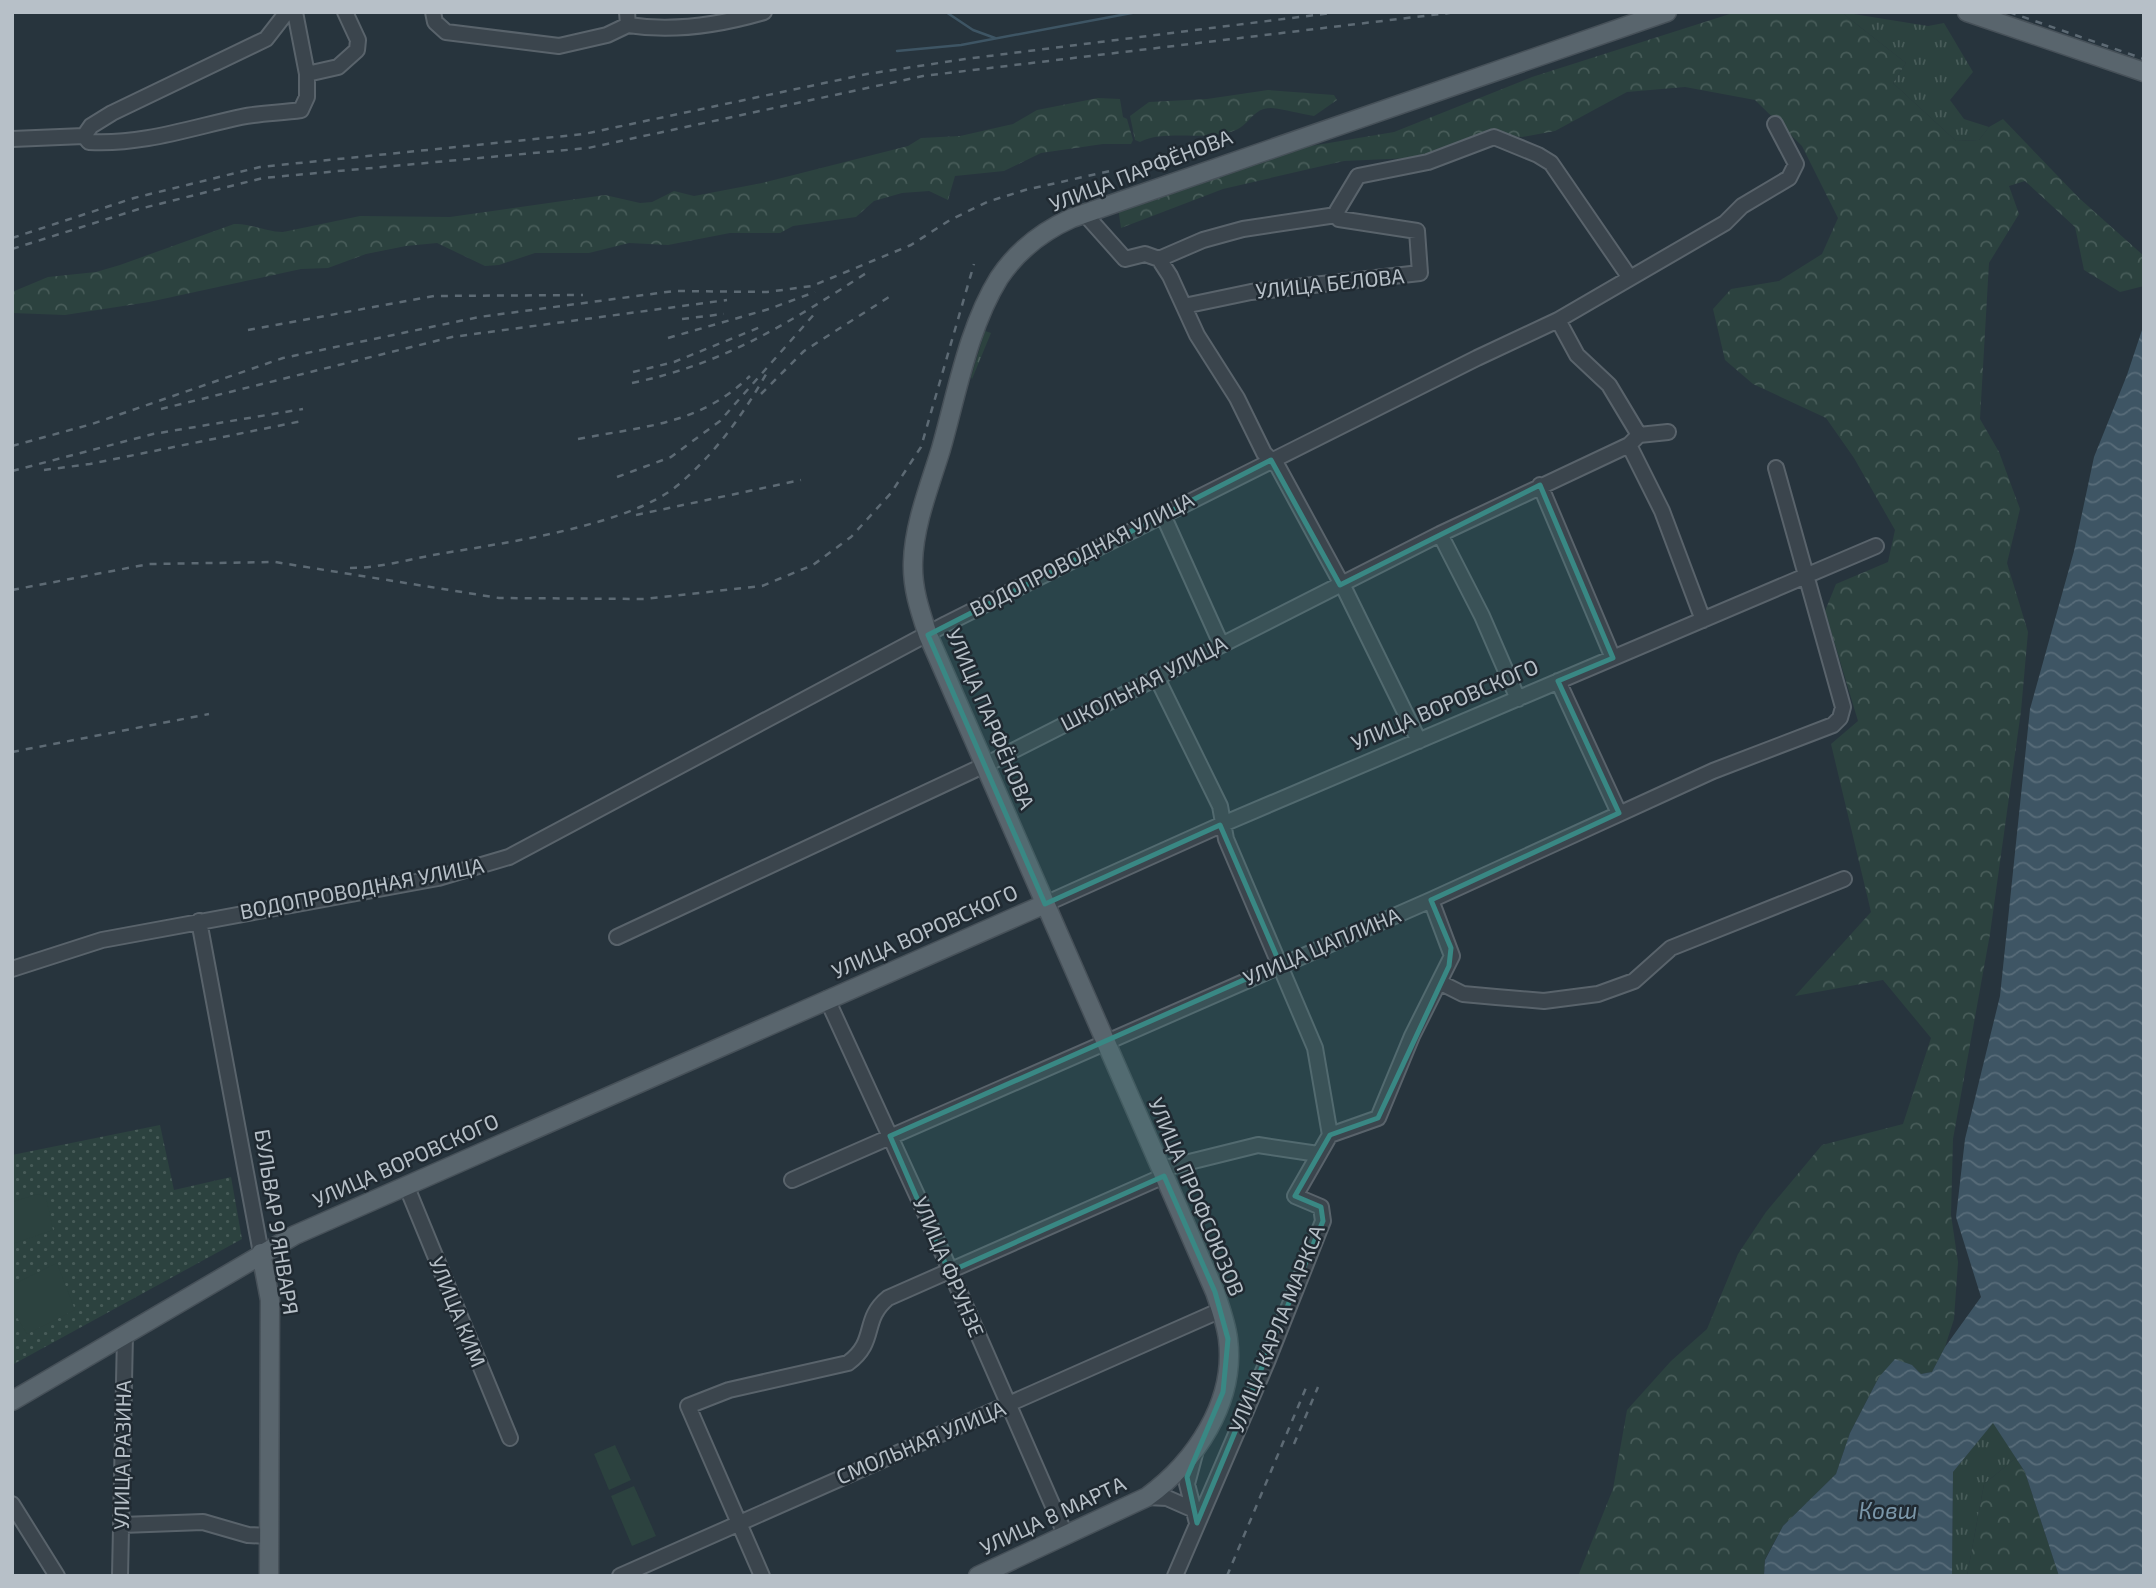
<svg xmlns="http://www.w3.org/2000/svg" width="2156" height="1588" font-family="'Exo 2',sans-serif">
<style>
.grass{fill:url(#grass-tufts)}
.forest{fill:url(#forest-crowns)}
.park{fill:url(#park-dots)}
.garden{fill:#2c423f}
.water{fill:url(#water-waves)}
.lines{fill:none;stroke-linecap:round;stroke-linejoin:round}
.stream{stroke:#3e5564;stroke-width:2.5}
.minor-casing{stroke:#59636b;stroke-width:18}
.major-casing{stroke:#475159;stroke-width:21}
.minor{stroke:#3b454d;stroke-width:14}
.major{stroke:#59656d;stroke-width:18}
.rail{stroke:#5d6a74;stroke-width:2.5;stroke-dasharray:7 7;stroke-linecap:butt}
.marked{fill:#398884;fill-opacity:0.2;stroke:#398884;stroke-width:5;stroke-linejoin:round}
.labels{text-anchor:middle;stroke-width:5;stroke-linejoin:round;paint-order:stroke}
.street-label{font-size:21px;fill:#b7c0c8;stroke:#202a32}
.water-label{font-size:23px;font-style:italic;fill:#7a96a8;stroke:#202a32}
</style>
<defs>
<pattern id="grass-tufts" width="24" height="20" patternUnits="userSpaceOnUse" patternTransform="scale(1.75)"><rect width="24" height="20" fill="#2c423f"/><path d="M3 7l-1-3M5 7V3M7 7l1-3M15 17l-1-3M17 17v-4M19 17l1-3" fill="none" stroke="#485c59"/></pattern>
<pattern id="forest-crowns" width="20" height="18" patternUnits="userSpaceOnUse" patternTransform="scale(1.75)"><rect width="20" height="18" fill="#2c423f"/><path d="M2 6a3 3 0 1 1 6 0M12 15a3 3 0 1 1 6 0" fill="none" stroke="#485c59"/></pattern>
<pattern id="park-dots" width="8" height="8" patternUnits="userSpaceOnUse" patternTransform="scale(1.75)"><rect width="8" height="8" fill="#2c423f"/><path d="M2 2h.1M6 6h.1" fill="none" stroke="#485c59" stroke-width="1.8" stroke-linecap="round"/></pattern>
<pattern id="water-waves" width="16" height="10" patternUnits="userSpaceOnUse" patternTransform="scale(1.75)"><rect width="16" height="10" fill="#3e5564"/><path d="M0 5q4-4 8 0t8 0" fill="none" stroke="#586c79"/></pattern>
</defs>
<rect width="100%" height="100%" fill="#27343d"/>
<path class="grass" d="M1841,12L1928,26L1944,23L1973,72L1950,100L1964,119L1989,127L1979,140L1956,141L1893,83L1906,63Z
M985,331L991,333L972,379L971,377Z
M1993,1422L2016,1458L1984,1484L1967,1576H1952L1953,1472Z"/>
<path class="forest" d="M1736,12H1841L1906,63L1893,83L1956,141L1979,140L1989,127L2003,119L2079,198L2144,256V286L2120,292L2084,270L2075,227L2025,181L2009,186L2019,214L1989,263L1980,419L1999,452L2020,509L2007,563L2028,632L2021,711L1990,934L1953,1139L1951,1215L1958,1262L1954,1319L1945,1347L1932,1372L1921,1374L1912,1365L1879,1377L1850,1433L1836,1474L1783,1526L1765,1559L1764,1576H1578L1613,1489L1627,1410L1671,1361L1707,1329L1738,1254L1766,1212L1822,1145L1903,1124L1931,1038L1883,980L1795,996L1871,912L1831,744L1858,721L1825,611L1836,584L1888,562L1895,530L1854,458L1826,418L1753,384L1725,360L1713,309L1731,289L1779,281L1822,254L1838,218L1802,146L1755,100L1685,87L1627,92L1555,131L1522,137L1492,135L1433,157L1344,161L1223,189L1121,228L1118,208L1299,148L1394,132L1532,77Z
M1268,90L1334,95L1337,100L1314,116C1300,114 1285,109 1271,108C1253,108 1250,124 1236,130C1206,142 1165,129 1140,142L1135,140L1130,116L1149,102L1207,99Z
M1098,98L1120,99L1123,117L1127,119L1133,140L1131,144H1103L1041,153L1004,171L955,176L948,200L929,191L902,193L874,201L856,217L793,226L780,233H730L668,245L629,243L589,253H535L499,265L485,266L437,243L406,246L366,254L328,268L301,269L149,302L65,315L12,313V292L48,277L96,272L120,265L234,224C251,223 265,232 283,232L360,216L450,217L605,195L640,203L652,202L674,191L694,196L762,183L908,146L921,138L960,136L1013,124L1037,110Z
M2016,1458L2025,1472L2059,1576H1967L1984,1484Z"/>
<path class="park" d="M160,1125L174,1190L231,1177L242,1239L12,1365V1155Z"/>
<path class="garden" d="M38,1194L46,1197L53,1230L12,1244V1202Z
M57,1263L75,1310L27,1334L12,1309V1285Z
M615,1445L631,1480L609,1490L594,1454Z
M634,1486L656,1536L632,1546L611,1496Z"/>
<path class="water" d="M2144,324V1576H2059L2025,1472L1993,1423L1953,1472L1952,1576H1764L1765,1560L1783,1526L1836,1474L1850,1433L1879,1377L1895,1359L1912,1365L1921,1374L1932,1372L1945,1347L1981,1297L1956,1217L1965,1139L2000,996L2030,709L2074,551L2094,457L2127,375Z"/>
<g class="lines">
<path class="stream" d="M946,12L973,30L995,38
M897,51L961,45L1137,12"/>
<defs>
<path id="minor" d="M295,12L307,74L338,67L357,50L358,40L345,12
M433,12L435,22L446,32L559,46L607,35L628,25
M627,12L628,25C674,32 720,25 764,12
M84,136L89,142C142,145 190,128 241,117C260,113 281,113 301,110L307,97V74
M12,139L84,136L91,126L112,113L266,39L287,12
M1084,213L1125,259L1145,254L1159,259L1170,276L1197,335L1237,398L1264,453L1278,467L1345,590L1419,741
M1159,259L1203,240L1243,229L1336,215
M1184,306L1251,292L1420,273L1417,231L1339,219L1337,211L1358,176L1428,162L1494,137L1538,155L1551,163L1630,278
M1558,320L1577,355L1609,385L1639,435
M1629,445L1662,511L1703,620
M1540,485L1613,658
M1163,515L1221,644
M1440,534L1482,616L1518,699
M1157,678L1220,806L1226,839L1315,1048L1330,1135L1295,1196L1321,1207L1323,1221L1267,1362L1175,1576
M1558,681L1619,813
M1045,904L1223,824L1876,546
M199,921L261,1253
M617,937L985,765L1440,534L1629,445L1639,435L1668,432
M12,969L102,940L438,878L509,857L946,624L1477,358L1558,320L1725,223L1742,206L1789,178L1796,164L1775,124
M1439,982L1463,994L1496,997L1544,1001L1598,994L1634,981L1671,948L1844,879
M827,999L921,1204L1066,1536
M1330,1135L1378,1118L1412,1036L1452,956L1431,900
M1161,1169L1258,1145L1318,1154
M792,1180L1431,900L1713,771L1833,725L1840,718L1843,707L1776,468
M406,1185L510,1438
M1195,1454L1187,1484L1197,1523
M1147,1497L1167,1498L1192,1509
M12,1504L57,1576
M122,1525L203,1522L248,1535L269,1536
M120,1576L125,1334
M620,1576L1221,1310
M762,1576L688,1406L729,1390L848,1363C878,1341 861,1320 888,1298L1164,1176"/>
<path id="major" d="M1967,12L2144,72
M261,1253L270,1300L269,1576
M12,1401L295,1235L1045,904
M978,1576L1147,1497C1195,1462 1236,1402 1228,1339C1226,1323 1220,1307 1215,1292L928,635C920,611 912,588 913,562C914,524 930,485 941,449C957,393 968,328 999,278C1017,251 1043,231 1072,218L1667,12"/>
</defs>
<use href="#minor" class="minor-casing"/>
<use href="#major" class="major-casing"/>
<use href="#minor" class="minor"/>
<use href="#major" class="major"/>
<path class="rail" d="M2009,12L2144,59
M12,238L134,198L260,167L584,134L867,74L965,59L1339,12
M12,249L139,209L263,178L588,148L923,76L1457,12
M682,319L724,314
M248,330L434,296L583,295
M668,338L769,309L815,292
M633,372L674,362L763,326
M632,383C727,363 788,323 868,272
M761,394L804,351L889,297
M161,409L452,337L727,300
M578,439C645,426 699,425 750,376
M12,446L92,424L283,358L479,317L674,291L767,292L812,286L911,245L950,220L987,202L1025,190L1110,171
M44,470L90,464L302,421
M12,471L153,434L303,409
M617,477L671,457L720,421L817,311
M636,515L801,480
M350,568C380,568 410,559 439,554C503,543 629,526 678,485C717,452 745,412 769,369
M12,590L149,564L275,562L499,598L644,599L762,586L813,565L851,537L891,493L921,447L974,264
M12,752L209,714
M1294,1444L1318,1387
M1227,1576L1308,1383"/>
</g>
<path class="marked" d="M1271,460L1340,585L1540,485L1613,658L1558,681L1619,813L1431,900L1451,948L1449,966L1378,1118L1330,1135L1295,1196L1321,1207L1323,1221L1197,1523L1187,1477L1223,1392L1228,1339L1215,1292L1164,1176L949,1272L890,1136L1280,964L1220,825L1045,904L928,635Z"/>
<g class="labels">
<g class="street-label">
<text transform="translate(1141 171) rotate(-21)" y="7">УЛИЦА ПАРФЁНОВА</text>
<text transform="translate(1330 284) rotate(-6)" y="7">УЛИЦА БЕЛОВА</text>
<text transform="translate(1082 555) rotate(-27)" y="7">ВОДОПРОВОДНАЯ УЛИЦА</text>
<text transform="translate(1144 684) rotate(-27)" y="7">ШКОЛЬНАЯ УЛИЦА</text>
<text transform="translate(1445 705) rotate(-23)" y="7">УЛИЦА ВОРОВСКОГО</text>
<text transform="translate(990 719) rotate(67)" y="7">УЛИЦА ПАРФЁНОВА</text>
<text transform="translate(362 889) rotate(-11)" y="7">ВОДОПРОВОДНАЯ УЛИЦА</text>
<text transform="translate(925 932) rotate(-24)" y="7">УЛИЦА ВОРОВСКОГО</text>
<text transform="translate(1322 947) rotate(-23)" y="7">УЛИЦА ЦАПЛИНА</text>
<text transform="translate(406 1161) rotate(-24)" y="7">УЛИЦА ВОРОВСКОГО</text>
<text transform="translate(1196 1197) rotate(67)" y="7">УЛИЦА ПРОФСОЮЗОВ</text>
<text transform="translate(276 1222) rotate(81)" y="7">БУЛЬВАР 9 ЯНВАРЯ</text>
<text transform="translate(948 1267) rotate(67)" y="7">УЛИЦА ФРУНЗЕ</text>
<text transform="translate(457 1312) rotate(68)" y="7">УЛИЦА КИМ</text>
<text transform="translate(1277 1329) rotate(-68)" y="7">УЛИЦА КАРЛА МАРКСА</text>
<text transform="translate(921 1443) rotate(-23)" y="7">СМОЛЬНАЯ УЛИЦА</text>
<text transform="translate(123 1455) rotate(-89)" y="7">УЛИЦА РАЗИНА</text>
<text transform="translate(1053 1516) rotate(-25)" y="7">УЛИЦА 8 МАРТА</text>
</g>
<g class="water-label">
<text x="1888" y="1519">Ковш</text>
</g>
</g>
<rect width="2156" height="1588" fill="none" stroke="#b7c0c8" stroke-width="28"/>
</svg>
